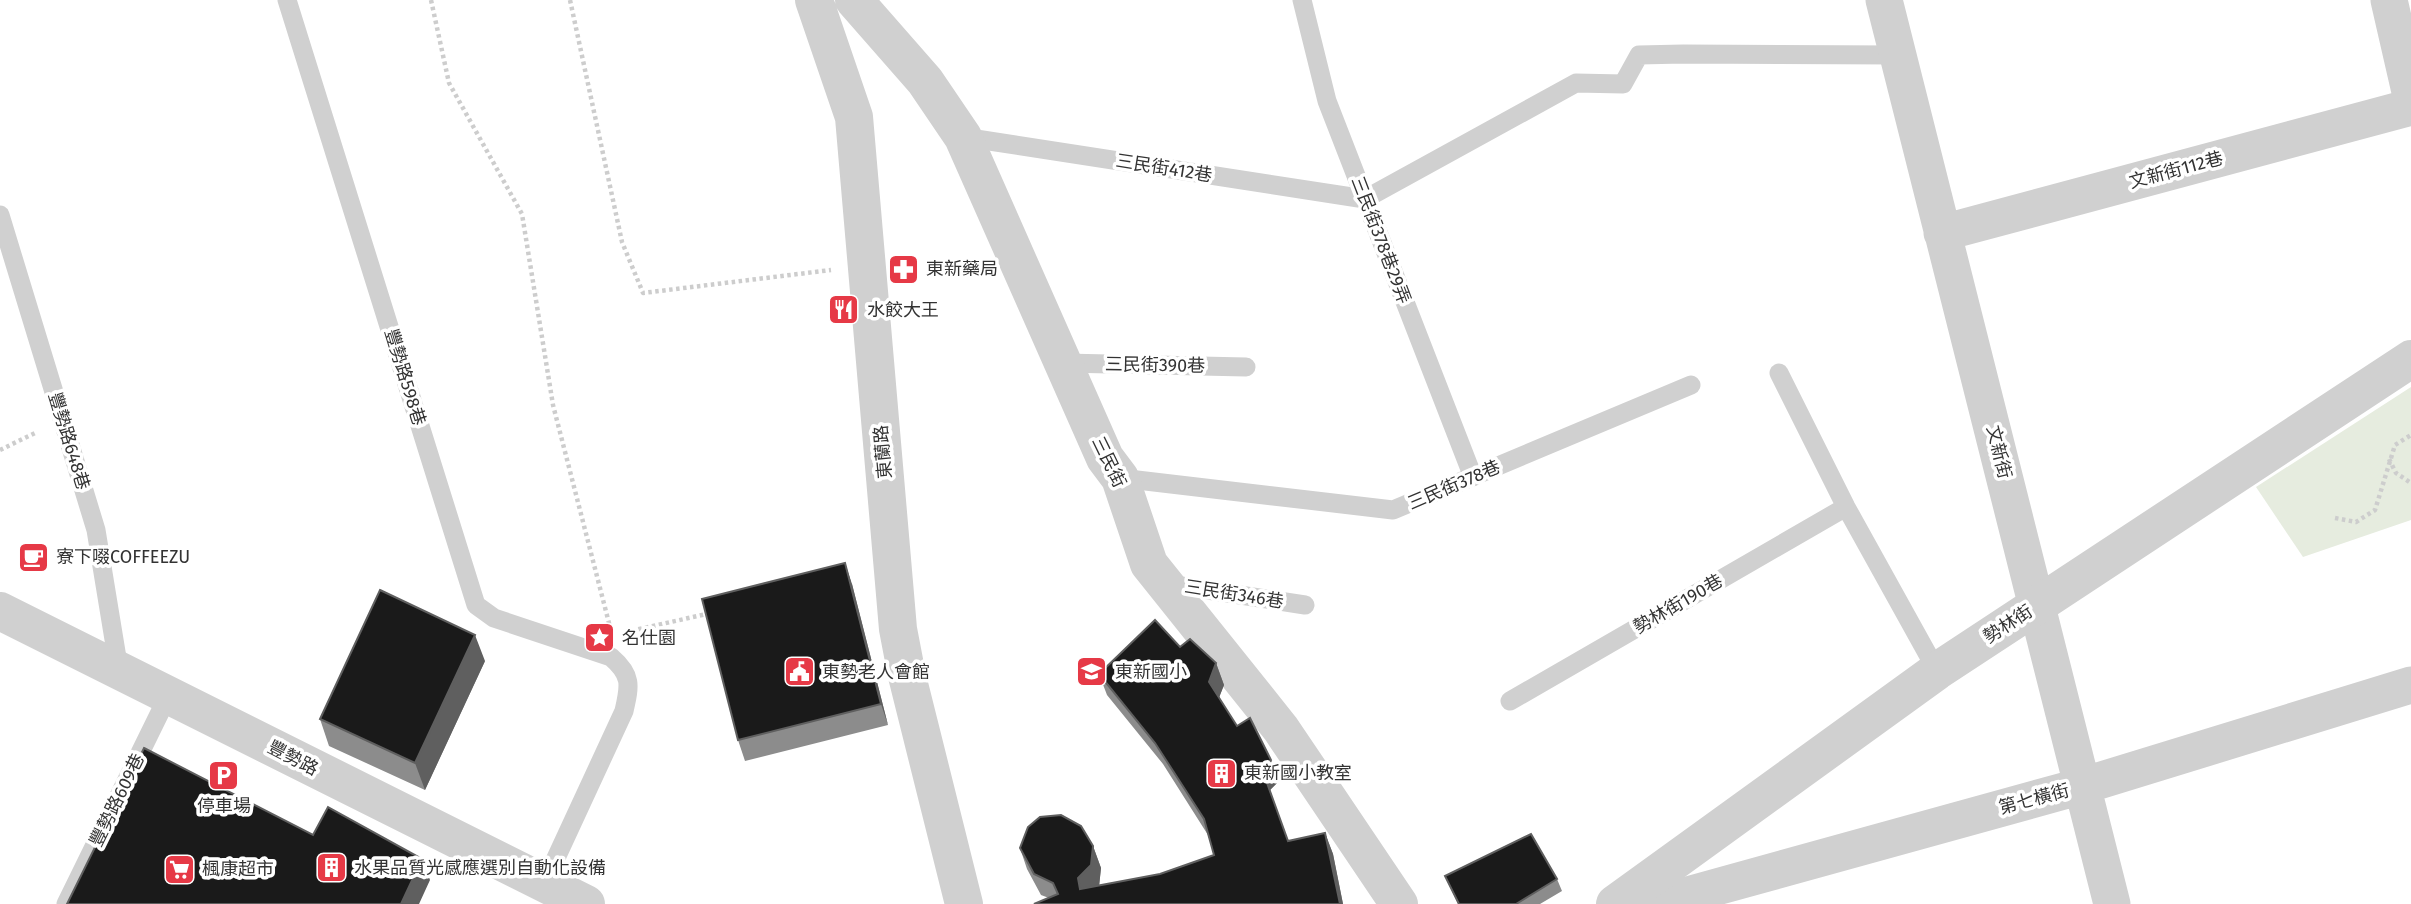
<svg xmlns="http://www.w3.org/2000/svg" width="2411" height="904" font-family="'Fira Sans','Noto Sans TC',sans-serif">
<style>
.green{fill:#e6ecdf}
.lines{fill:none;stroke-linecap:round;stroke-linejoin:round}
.path{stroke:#cdcdcd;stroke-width:4.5;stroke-dasharray:3.5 3.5;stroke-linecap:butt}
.service{stroke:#d0d0d0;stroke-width:19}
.minor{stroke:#d0d0d0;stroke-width:37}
.tertiary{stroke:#d0d0d0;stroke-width:38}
.wall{fill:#8c8c8c}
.shaded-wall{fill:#5f5f5f}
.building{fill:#1a1a1a;stroke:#5f5f5f;stroke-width:2}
.labels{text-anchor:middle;stroke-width:7;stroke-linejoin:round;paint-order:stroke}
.street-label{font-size:18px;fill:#333;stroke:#fff}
.poi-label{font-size:18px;fill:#333;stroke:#fff;text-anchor:start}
</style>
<rect width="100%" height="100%" fill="#fff"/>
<path class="green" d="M2411,387V520L2303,557L2256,487Z"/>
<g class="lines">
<path class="path" d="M431,0L449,83L522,214L553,405L610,627
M570,0L622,242L643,293L831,270
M0,450L37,432
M2389,459L2396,473L2411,483
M2335,518L2356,522L2375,510L2395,445L2411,435
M628,638L635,630L711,613"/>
<path class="service" d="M287,0L476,605L494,618L611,657C632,675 630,685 624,711L544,884
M1302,0L1327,101L1473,477
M963,137L1365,199L1576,83L1623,84L1639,55L1683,54L1897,55
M0,215L96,530L119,670
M1064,363L1246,367
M1779,373L1846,507L1937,671
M1120,478L1393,510L1691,385
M1168,584L1305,605
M1510,701L1846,507
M66,904L168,696"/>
<path class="minor" d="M1884,0L2112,904
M2389,0L2411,96
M1942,233L2411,107
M1655,904L2082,786L2411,685"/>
<path class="tertiary" d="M814,0L854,117L898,629L907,676L964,904
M854,0L925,81L963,137L1105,458L1120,478L1149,564L1281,729L1399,904
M0,611L586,904
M1615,904L1937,671L2411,359"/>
</g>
<path class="wall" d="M852,584L888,725L745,761L738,740Z
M1180,647L1216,663L1224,685L1219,697L1237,726L1279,781L1270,790L1288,841L1325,833L1333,854L1343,904H1034L1049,898L1041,895L1027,869L1020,848L1093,846L1101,868L1099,886L1160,874L1214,855L1208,835L1163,764L1107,695L1099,674Z
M485,661L425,790L329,746L320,719Z
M1445,876L1557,879L1562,891L1540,904H1458Z"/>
<path class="shaded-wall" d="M845,563L852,584L888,725L881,704Z
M475,635L485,661L425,790L415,763Z
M1216,663L1224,685L1217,703L1209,682Z
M1271,760L1279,781L1270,790L1262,769Z
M1325,833L1333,854L1343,904H1340Z
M1093,846L1101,868L1099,887L1080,889L1078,878Z
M422,859L430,880L419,904H401Z"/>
<path class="building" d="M845,563L881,704L738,740L702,599Z
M380,590L475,635L415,763L320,719Z
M1155,620L1180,647L1190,639L1216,663L1209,682L1237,726L1250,718L1271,760L1262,769L1288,841L1325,833L1340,904H1034L1058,894L1053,883L1034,874L1020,848L1028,827L1040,817L1061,815L1081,826L1093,846L1091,865L1078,878L1080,889L1160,874L1214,855L1204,819L1155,743L1099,674Z
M144,748L313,835L328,807L422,859L401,904H67Z
M1531,834L1557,879L1516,904H1459L1445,876Z"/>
<defs>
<symbol id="pharmacy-square" viewBox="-11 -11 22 22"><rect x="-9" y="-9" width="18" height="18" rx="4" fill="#e63946" stroke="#fff"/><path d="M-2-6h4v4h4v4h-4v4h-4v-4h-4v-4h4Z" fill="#fff"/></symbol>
<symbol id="restaurant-square" viewBox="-11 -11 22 22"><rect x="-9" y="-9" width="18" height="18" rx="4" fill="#e63946" stroke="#fff"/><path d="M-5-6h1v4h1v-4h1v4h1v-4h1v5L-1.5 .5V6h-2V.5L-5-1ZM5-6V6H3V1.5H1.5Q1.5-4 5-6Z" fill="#fff"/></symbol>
<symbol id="cafe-square" viewBox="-11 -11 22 22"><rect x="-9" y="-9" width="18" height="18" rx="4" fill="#e63946" stroke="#fff"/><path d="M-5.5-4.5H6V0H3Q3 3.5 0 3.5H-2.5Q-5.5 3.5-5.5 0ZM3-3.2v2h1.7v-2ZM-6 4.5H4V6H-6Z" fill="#fff"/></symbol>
<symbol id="sight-square" viewBox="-11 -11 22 22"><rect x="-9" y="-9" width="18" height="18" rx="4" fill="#e63946" stroke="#fff"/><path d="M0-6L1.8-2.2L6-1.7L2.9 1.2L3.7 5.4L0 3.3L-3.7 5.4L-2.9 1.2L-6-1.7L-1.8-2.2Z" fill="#fff"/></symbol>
<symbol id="civic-square" viewBox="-11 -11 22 22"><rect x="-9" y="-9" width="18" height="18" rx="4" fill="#e63946" stroke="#fff"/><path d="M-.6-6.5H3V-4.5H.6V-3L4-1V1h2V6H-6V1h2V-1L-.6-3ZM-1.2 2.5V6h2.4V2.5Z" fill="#fff"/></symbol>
<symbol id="school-square" viewBox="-11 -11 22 22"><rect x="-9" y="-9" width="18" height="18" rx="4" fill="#e63946" stroke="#fff"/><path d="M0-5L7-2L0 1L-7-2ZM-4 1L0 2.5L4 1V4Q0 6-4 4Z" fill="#fff"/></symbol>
<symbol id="building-square" viewBox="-11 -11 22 22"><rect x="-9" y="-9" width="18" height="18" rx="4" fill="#e63946" stroke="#fff"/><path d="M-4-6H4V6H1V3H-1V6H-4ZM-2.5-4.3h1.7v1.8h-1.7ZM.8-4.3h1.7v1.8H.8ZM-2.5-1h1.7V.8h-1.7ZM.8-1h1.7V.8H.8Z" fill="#fff"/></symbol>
<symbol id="parking-square" viewBox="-11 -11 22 22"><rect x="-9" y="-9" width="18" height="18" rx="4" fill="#e63946" stroke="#fff"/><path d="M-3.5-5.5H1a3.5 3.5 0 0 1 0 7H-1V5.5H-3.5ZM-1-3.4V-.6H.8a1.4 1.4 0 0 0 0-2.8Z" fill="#fff"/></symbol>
<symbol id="supermarket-square" viewBox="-11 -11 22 22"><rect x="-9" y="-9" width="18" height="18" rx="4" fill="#e63946" stroke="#fff"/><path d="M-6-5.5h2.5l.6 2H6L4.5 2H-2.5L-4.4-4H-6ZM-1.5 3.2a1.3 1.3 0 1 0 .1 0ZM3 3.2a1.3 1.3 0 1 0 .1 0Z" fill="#fff"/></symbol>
</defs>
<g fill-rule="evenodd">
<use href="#pharmacy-square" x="886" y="252" width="35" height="35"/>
<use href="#restaurant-square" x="826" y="292" width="35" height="35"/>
<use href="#cafe-square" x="16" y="540" width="35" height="35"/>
<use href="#sight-square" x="582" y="620" width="35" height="35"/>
<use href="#civic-square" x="782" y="654" width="35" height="35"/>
<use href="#school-square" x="1074" y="654" width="35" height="35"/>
<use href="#building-square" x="1204" y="756" width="35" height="35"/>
<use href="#parking-square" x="206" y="758" width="35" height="35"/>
<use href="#building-square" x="314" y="850" width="35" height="35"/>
<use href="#supermarket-square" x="162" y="852" width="35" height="35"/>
</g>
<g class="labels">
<g class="street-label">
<text transform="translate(1164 168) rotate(9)" y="6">三民街412巷</text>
<text transform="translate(2176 170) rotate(-15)" y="6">文新街112巷</text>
<text transform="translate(1381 240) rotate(69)" y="6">三民街378巷29弄</text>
<text transform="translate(1155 365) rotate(1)" y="6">三民街390巷</text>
<text transform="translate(405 377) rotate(73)" y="6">豐勢路598巷</text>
<text transform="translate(69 441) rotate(73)" y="6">豐勢路648巷</text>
<text transform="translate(883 452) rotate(-95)" y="6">東蘭路</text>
<text transform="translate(1999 452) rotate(76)" y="6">文新街</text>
<text transform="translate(1109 462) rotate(64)" y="6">三民街</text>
<text transform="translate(1454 485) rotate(-23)" y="6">三民街378巷</text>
<text transform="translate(1234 594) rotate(9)" y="6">三民街346巷</text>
<text transform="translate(1678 604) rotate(-30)" y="6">勢林街190巷</text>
<text transform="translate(2008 624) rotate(-33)" y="6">勢林街</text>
<text transform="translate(293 758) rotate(27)" y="6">豐勢路</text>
<text transform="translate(2034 799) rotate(-15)" y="6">第七橫街</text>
<text transform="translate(117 800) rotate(-64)" y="6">豐勢路609巷</text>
</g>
<g class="poi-label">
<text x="926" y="275">東新藥局</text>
<text x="867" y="316">水餃大王</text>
<text x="56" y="563">寮下啜COFFEEZU</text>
<text x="622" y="644">名仕園</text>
<text x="822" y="678">東勢老人會館</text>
<text x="1115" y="678">東新國小</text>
<text x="1244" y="779">東新國小教室</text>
<text x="224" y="812" text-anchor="middle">停車場</text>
<text x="354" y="874">水果品質光感應選別自動化設備</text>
<text x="202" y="875">楓康超市</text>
</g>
</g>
</svg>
